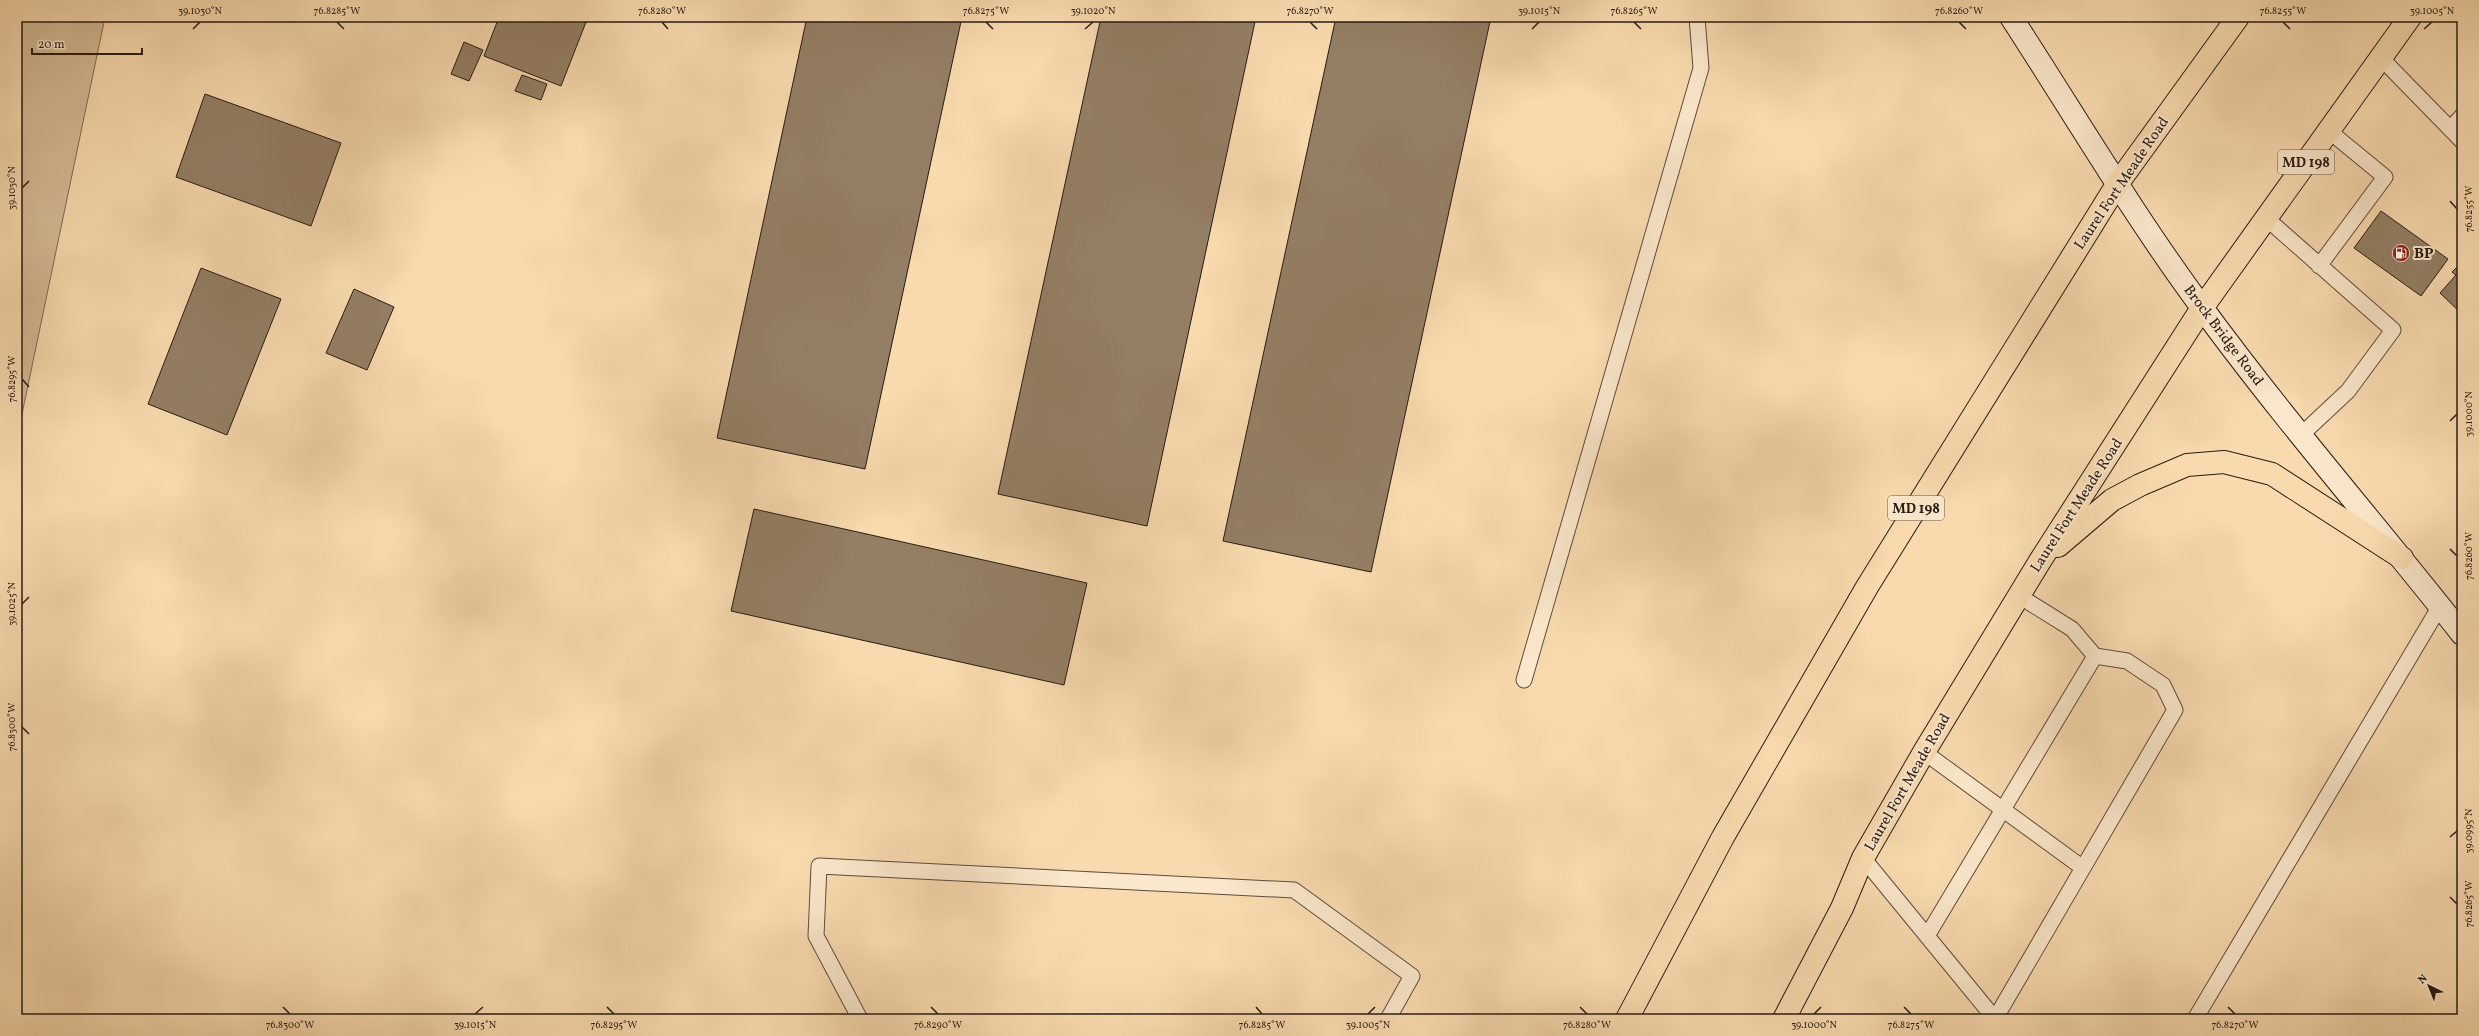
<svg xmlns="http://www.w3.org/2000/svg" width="2479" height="1036" font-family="Vollkorn,serif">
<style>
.green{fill:#d5ba95;stroke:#7e6b54}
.building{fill:#947f65;stroke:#271c14}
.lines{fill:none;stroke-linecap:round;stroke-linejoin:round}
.lane-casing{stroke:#5c4c3b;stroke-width:17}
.secondary-casing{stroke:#271c14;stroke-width:24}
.primary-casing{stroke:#271c14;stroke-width:24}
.lane{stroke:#fbe7cb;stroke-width:15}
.secondary{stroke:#fbe7cb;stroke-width:22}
.primary{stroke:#f9daaf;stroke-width:22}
.ticks{fill:none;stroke:#271c14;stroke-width:1.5}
.labels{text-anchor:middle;stroke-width:4;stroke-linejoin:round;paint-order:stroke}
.shield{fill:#fbe7cb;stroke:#67594b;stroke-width:1}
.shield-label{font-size:14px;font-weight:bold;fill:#271c14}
.street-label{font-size:15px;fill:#271c14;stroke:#fbe7cb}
.poi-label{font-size:15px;font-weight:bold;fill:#271c14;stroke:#fbe7cb;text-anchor:start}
.neatline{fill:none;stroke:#271c14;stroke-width:1.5}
.ticks-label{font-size:10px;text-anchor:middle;fill:#271c14}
</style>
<rect width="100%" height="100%" fill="#f9daaf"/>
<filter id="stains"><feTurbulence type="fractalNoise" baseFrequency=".005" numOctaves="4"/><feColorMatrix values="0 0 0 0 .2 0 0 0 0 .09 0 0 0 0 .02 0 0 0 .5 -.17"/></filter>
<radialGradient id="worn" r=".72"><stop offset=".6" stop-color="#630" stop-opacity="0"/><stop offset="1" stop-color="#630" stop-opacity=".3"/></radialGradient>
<path class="green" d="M17,17H105L17,438Z"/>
<path class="building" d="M499,17H588L561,86L484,56Z
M807,17H962L865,469L717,438Z
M1101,17H1256L1147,526L998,494Z
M1336,17H1491L1371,572L1223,541Z
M464,42L483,50L469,81L451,74Z
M522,75L547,84L541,100L515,91Z
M205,94L341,143L311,226L176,177Z
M2381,211L2448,259L2421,296L2354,248Z
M2459,265L2462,267V314L2440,293L2456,275L2452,272Z
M201,268L281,299L227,435L148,404Z
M354,289L394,307L367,370L326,353Z
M754,509L1087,583L1064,685L731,611Z"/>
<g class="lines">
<defs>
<path id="lane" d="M2381,58L2462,141
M2450,129L2462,116
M2266,218L2393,330L2348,391L2301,435
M2319,266L2385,177L2329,131
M1524,680L1701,68L1697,17
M1924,752L2083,868
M1863,858L1995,1019
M1927,936L2095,656L2072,629L2019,596
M860,1019L816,936L819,866L1294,890L1412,976L1388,1019
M1995,1019L2175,710L2163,685L2127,661L2095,656
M2195,1019L2440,606"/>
<path id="secondary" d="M2011,17C2074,114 2134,216 2203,309C2285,421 2376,525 2462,634"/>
<path id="primary" d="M2058,546L2112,500L2140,485L2187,465L2224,462L2272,474L2402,558
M1627,1019L1723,837L1867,587L2118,183L2238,17
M1784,1019L1842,908L1863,858L1924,752L2040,561L2202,308L2410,17"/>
</defs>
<use href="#lane" class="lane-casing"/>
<use href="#secondary" class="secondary-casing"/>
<use href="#primary" class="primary-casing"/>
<use href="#lane" class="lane"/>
<use href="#secondary" class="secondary"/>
<use href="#primary" class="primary"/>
</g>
<path class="ticks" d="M337,22L344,29M662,22L668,29M986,22L993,29M1310,22L1317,29M1634,22L1641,29M1959,22L1966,29M2283,22L2290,29M193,29L200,22M1085,29L1093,22M1532,29L1539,22M2424,29L2432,22M22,188L29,181M2450,201L2457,209M22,379L29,387M2450,421L2457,414M2450,549L2457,556M22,604L29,597M22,727L29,734M2450,837L2457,831M2450,897L2457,904M283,1007L290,1014M607,1007L614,1014M931,1007L938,1014M1256,1007L1262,1014M1580,1007L1587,1014M1904,1007L1911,1014M2228,1007L2235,1014M475,1014L483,1007M1368,1014L1375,1007M1814,1014L1821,1007"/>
<defs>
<symbol id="fuel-disc" viewBox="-11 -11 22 22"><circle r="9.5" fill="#8f2418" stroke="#fbe7cb"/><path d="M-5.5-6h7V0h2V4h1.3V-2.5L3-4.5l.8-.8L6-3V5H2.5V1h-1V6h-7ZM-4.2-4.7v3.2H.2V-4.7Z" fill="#fff"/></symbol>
</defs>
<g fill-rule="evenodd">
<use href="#fuel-disc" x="2391" y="243" width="20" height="20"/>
</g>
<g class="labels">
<g class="shield">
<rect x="2278" y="150" width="56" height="24" rx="3"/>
<rect x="1888" y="496" width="56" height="24" rx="3"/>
</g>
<g class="shield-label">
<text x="2306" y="167">MD 198</text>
<text x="1916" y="513">MD 198</text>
</g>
<g class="street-label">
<text transform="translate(2121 183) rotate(-56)" y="5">Laurel Fort Meade Road</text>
<text transform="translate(2224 335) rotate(53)" y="5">Brock Bridge Road</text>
<text transform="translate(2076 505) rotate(-57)" y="5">Laurel Fort Meade Road</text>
<text transform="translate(1907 782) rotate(-60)" y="5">Laurel Fort Meade Road</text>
</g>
<g class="poi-label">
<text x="2414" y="258">BP</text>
</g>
</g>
<rect width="2479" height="1036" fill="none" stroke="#f9daaf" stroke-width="44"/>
<g transform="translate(2429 986) rotate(317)" stroke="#fbe7cb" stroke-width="3" paint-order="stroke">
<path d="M0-3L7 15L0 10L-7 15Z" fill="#271c14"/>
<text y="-6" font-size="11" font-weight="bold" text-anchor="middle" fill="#271c14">N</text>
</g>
<path d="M32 48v6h110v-6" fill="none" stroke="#271c14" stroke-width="2"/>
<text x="38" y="48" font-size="12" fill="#271c14" stroke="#fbe7cb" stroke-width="3" paint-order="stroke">20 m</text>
<rect x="22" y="22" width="2435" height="992" class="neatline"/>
<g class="ticks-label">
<text x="200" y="14">39.1030°N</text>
<text x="337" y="14">76.8285°W</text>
<text x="662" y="14">76.8280°W</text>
<text x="986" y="14">76.8275°W</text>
<text x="1093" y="14">39.1020°N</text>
<text x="1310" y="14">76.8270°W</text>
<text x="1539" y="14">39.1015°N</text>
<text x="1634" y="14">76.8265°W</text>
<text x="1959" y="14">76.8260°W</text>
<text x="2283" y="14">76.8255°W</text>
<text x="2432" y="14">39.1005°N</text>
<text transform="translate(11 188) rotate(-90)" y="4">39.1030°N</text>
<text transform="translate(2468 209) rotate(-90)" y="4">76.8255°W</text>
<text transform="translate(11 379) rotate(-90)" y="4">76.8295°W</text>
<text transform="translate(2468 414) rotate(-90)" y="4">39.1000°N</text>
<text transform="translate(2468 556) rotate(-90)" y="4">76.8260°W</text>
<text transform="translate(11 604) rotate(-90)" y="4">39.1025°N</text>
<text transform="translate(11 727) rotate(-90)" y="4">76.8300°W</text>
<text transform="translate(2468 831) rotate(-90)" y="4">39.0995°N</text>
<text transform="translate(2468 904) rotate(-90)" y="4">76.8265°W</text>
<text x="290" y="1028">76.8300°W</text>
<text x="475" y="1028">39.1015°N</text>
<text x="614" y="1028">76.8295°W</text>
<text x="938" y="1028">76.8290°W</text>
<text x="1262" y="1028">76.8285°W</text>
<text x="1368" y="1028">39.1005°N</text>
<text x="1587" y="1028">76.8280°W</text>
<text x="1814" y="1028">39.1000°N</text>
<text x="1911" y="1028">76.8275°W</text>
<text x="2235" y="1028">76.8270°W</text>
</g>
<rect width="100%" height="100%" filter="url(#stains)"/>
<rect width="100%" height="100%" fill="url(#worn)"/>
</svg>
